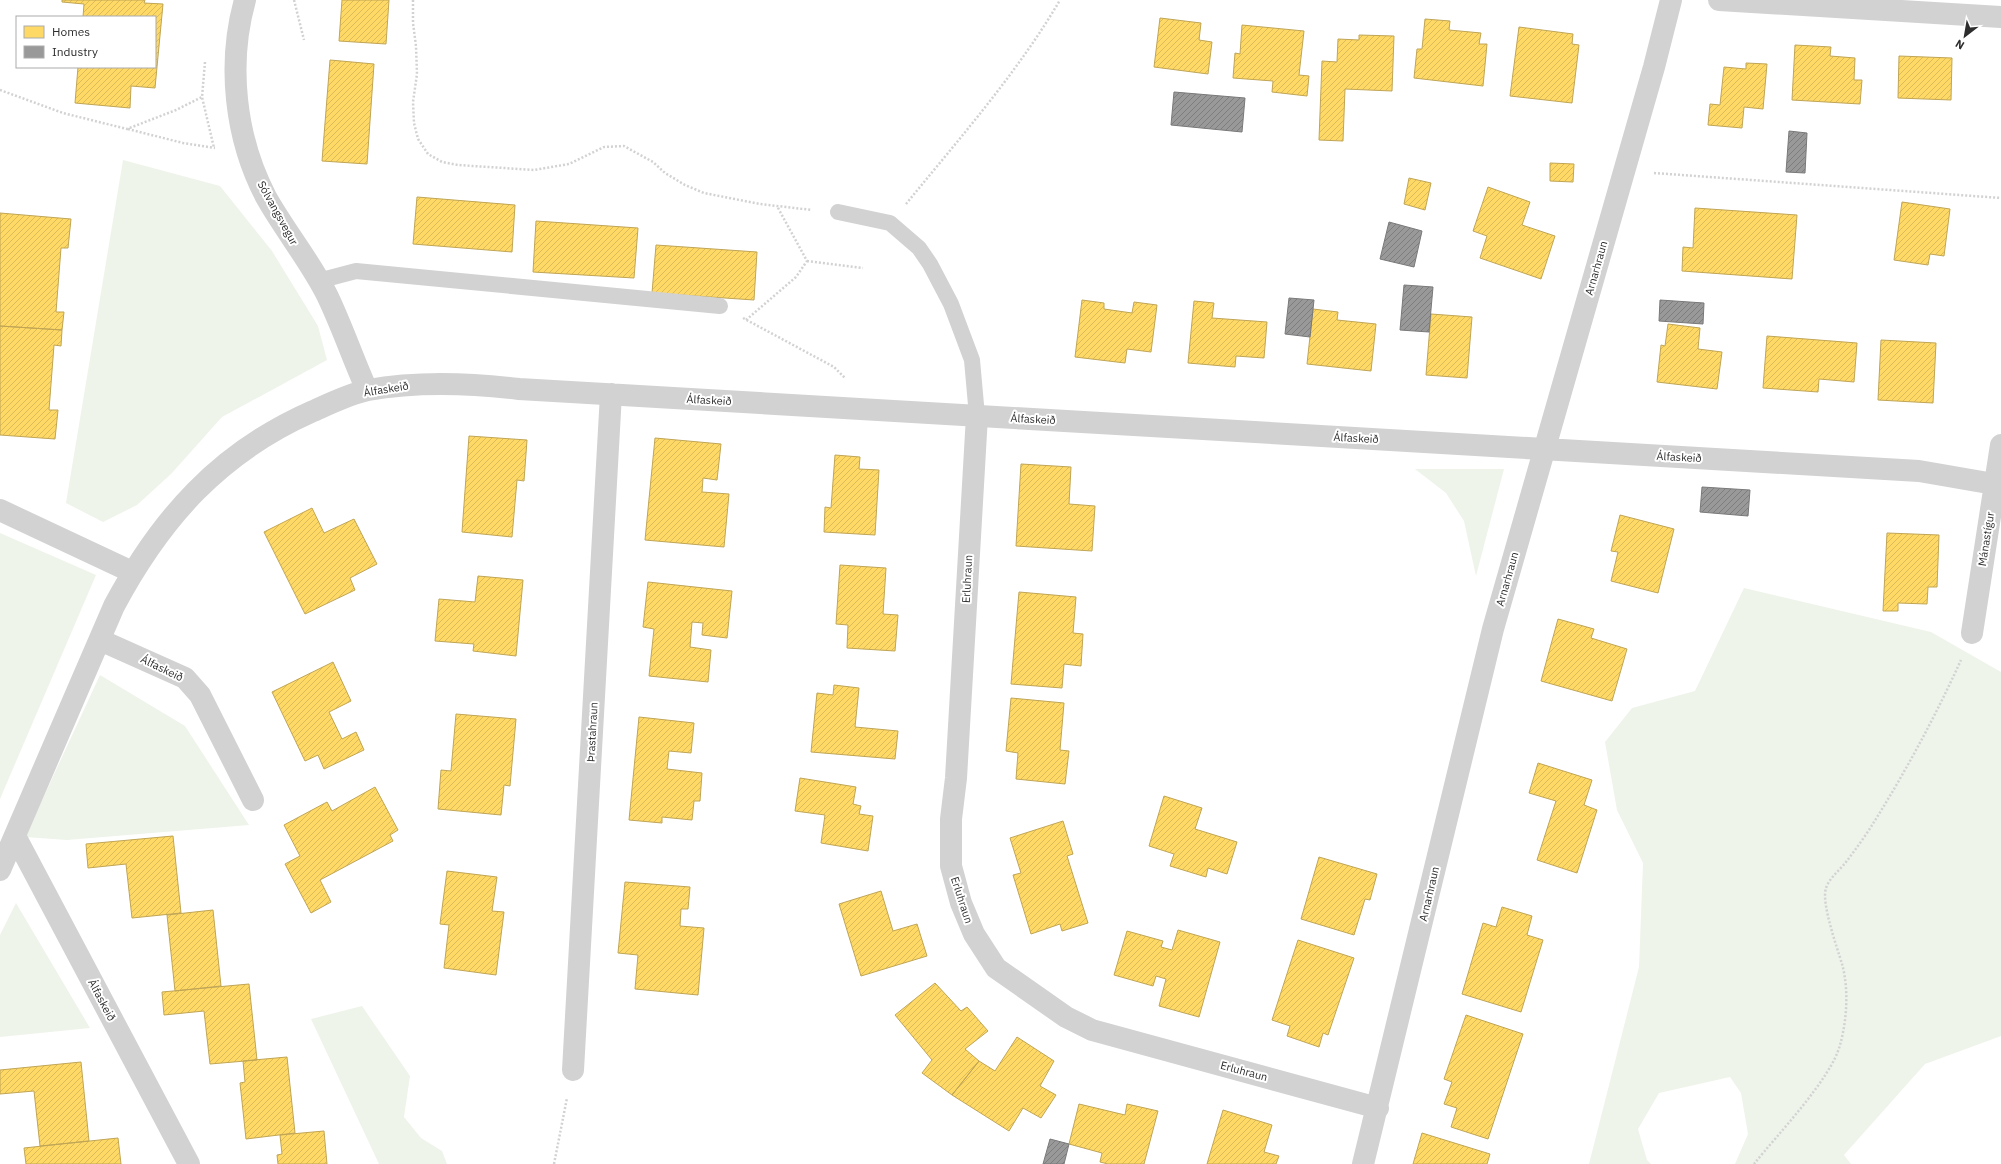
<svg xmlns="http://www.w3.org/2000/svg" width="2001" height="1164" font-family="'IBM Plex Sans',sans-serif">
<style>
.grass{fill:#eef4ea}
.homes{fill:url(#homes-hatch);stroke:#c0a555}
.industry{fill:url(#industry-hatch);stroke:#797979}
.lines{fill:none;stroke-linecap:round;stroke-linejoin:round}
.path{stroke:#d2d2d2;stroke-width:2.5;stroke-dasharray:2 2;stroke-linecap:butt}
.lane{stroke:#d2d2d2;stroke-width:16}
.street{stroke:#d2d2d2;stroke-width:22}
.labels{text-anchor:middle;stroke-width:4;stroke-linejoin:round;paint-order:stroke}
.street-label{font-size:11px;fill:#2d2d2d;stroke:#fff}
</style>
<defs>
<pattern id="homes-hatch" width="6" height="6" patternUnits="userSpaceOnUse"><rect width="6" height="6" fill="#ffd966"/><path d="M-1 1l2-2M0 6l6-6M5 7l2-2" fill="none" stroke="#dbbb59"/></pattern>
<pattern id="industry-hatch" width="6" height="6" patternUnits="userSpaceOnUse"><rect width="6" height="6" fill="#999"/><path d="M-1 1l2-2M0 6l6-6M5 7l2-2" fill="none" stroke="#7d7d7d"/></pattern>
</defs>
<rect width="100%" height="100%" fill="#fff"/>
<path class="grass" d="M123,160L220,186L272,251L318,326L327,360L222,417L171,474L137,505L103,522L66,503Z
M1415,469H1504L1476,576L1464,521L1446,493Z
M0,533L96,575L0,799Z
M1744,588L1931,632L2001,672V1036L1925,1064L1844,1155L1851,1164H1735L1748,1134L1741,1093L1730,1077L1659,1093L1638,1129L1647,1160L1651,1164H1589L1639,967L1643,863L1617,810L1605,742L1632,708L1695,691Z
M100,675L185,726L249,825L67,840L25,837Z
M16,903L90,1028L0,1037V935Z
M362,1006L410,1076L404,1117L421,1138L442,1151L447,1164H379L311,1019Z"/>
<path class="homes" d="M62,0H145L144,3L163,4L155,88L131,86L130,108L75,103L78,67H155V17H83L84,4L62,2Z
M342,0H389L386,44L339,41Z
M1160,18L1201,23L1199,40L1212,42L1208,74L1154,67Z
M1425,19L1450,21L1449,30L1481,33L1479,44H1487L1483,86L1414,78L1417,49H1422Z
M1242,25L1304,31L1299,75L1309,76L1307,96L1272,92L1273,81L1233,78L1235,53L1240,54Z
M1519,27L1573,34L1572,44L1579,45L1572,103L1510,96Z
M1359,35L1394,36L1392,91L1345,89L1343,141L1319,140L1322,61L1337,62L1338,39L1359,40Z
M1795,45L1831,47L1830,56L1855,58L1854,80H1862L1860,104L1792,100Z
M1899,56L1952,58L1951,100L1898,98Z
M330,60L374,64L367,164L322,161Z
M1746,63L1767,64L1763,109L1744,107L1742,128L1708,125L1710,104L1720,105L1724,67L1746,69Z
M1550,163L1574,164L1573,182L1550,181Z
M1409,178L1431,183L1425,210L1404,204Z
M1488,187L1530,202L1522,225L1555,236L1541,279L1480,258L1487,236L1473,231Z
M417,197L515,205L512,252L413,244Z
M1902,202L1950,209L1944,256L1930,254L1928,265L1894,260Z
M1695,208L1797,215L1792,279L1682,271L1683,247L1693,248Z
M0,213L71,219L68,248H61L56,312H64L62,330L0,326Z
M536,221L638,228L634,278L533,272Z
M656,245L757,252L754,300L652,293Z
M1082,300L1104,303V309L1132,313L1134,302L1157,305L1151,352L1127,349L1125,363L1075,357Z
M1194,301L1214,303L1212,318L1267,322L1264,358L1236,356L1235,367L1188,363Z
M1313,309L1338,312L1337,320L1376,324L1371,371L1307,364Z
M1431,314L1472,317L1467,378L1426,375Z
M1668,324L1700,328L1698,349L1722,352L1717,389L1657,382L1661,345L1665,346Z
M0,326L62,330L61,346L54,345L49,410H58L55,439L0,435Z
M1767,336L1857,343L1854,382L1819,379L1818,392L1763,388Z
M1881,340L1936,343L1933,403L1878,400Z
M469,436L527,440L524,481L517,480L512,537L462,532Z
M655,438L721,444L717,480L703,478L702,492L729,494L724,547L645,540Z
M835,455L860,457L859,469L879,470L875,535L824,532L825,507L831,508Z
M1021,464L1071,467L1069,504L1095,506L1092,551L1016,546Z
M312,508L324,533L354,519L377,564L350,578L355,590L305,614L264,532Z
M1620,515L1674,529L1658,593L1611,581L1618,552L1611,551Z
M1887,533L1939,535L1937,587H1928L1927,604L1898,603V611H1883Z
M840,565L886,568L883,614L898,615L895,651L847,648L848,625L836,624Z
M478,576L523,580L516,656L473,651L474,644L435,641L439,599L475,602Z
M648,582L732,591L727,638L702,635L703,623L692,622L690,647L711,650L708,682L649,676L654,629L643,627Z
M1019,592L1076,597L1073,633L1083,634L1081,666L1064,664L1062,688L1011,684Z
M1558,619L1594,629L1591,638L1627,649L1612,701L1541,681Z
M333,662L351,701L329,712L342,739L356,732L364,750L324,769L318,755L305,761L272,692Z
M834,685L859,688L855,727L898,731L895,759L811,752L817,693L833,695Z
M1011,698L1064,703L1060,750L1069,751L1065,784L1016,779L1018,753L1006,751Z
M456,714L516,719L510,786L504,785L501,815L438,809L441,770L451,771Z
M639,717L694,723L691,753L669,751L667,769L702,773L700,801H694L692,820L662,817V823L629,820Z
M1538,763L1592,780L1584,805L1597,810L1577,873L1537,860L1556,801L1529,793Z
M800,778L856,787L853,804L861,806L859,814L873,816L868,851L821,843L825,815L795,811Z
M375,787L398,830L390,835L393,841L320,880L331,902L311,913L285,864L300,856L284,825L327,802L332,811Z
M1164,796L1202,808L1195,829L1237,842L1227,874L1208,868L1206,877L1170,866L1174,854L1149,846Z
M1063,821L1073,854L1067,856L1088,923L1062,931L1060,924L1031,934L1013,875L1021,873L1010,838Z
M173,836L181,913L132,918L126,864L88,868L86,844Z
M1319,857L1377,874L1370,900L1365,899L1354,935L1301,919Z
M447,871L497,877L492,911L504,912L496,975L444,968L449,925L440,924Z
M625,882L690,887L688,909H681L680,926L704,928L698,995L635,989L638,955L618,953Z
M881,891L893,931L917,924L927,956L861,976L839,904Z
M1502,907L1532,916L1527,935L1543,940L1521,1012L1462,994L1483,923L1496,927Z
M213,910L221,986L175,991L167,915Z
M1178,930L1220,942L1199,1017L1159,1006L1166,979L1156,976L1153,986L1114,975L1127,931L1163,941L1161,947L1172,950Z
M1298,940L1354,958L1328,1035L1323,1033L1319,1047L1287,1036L1290,1026L1272,1020Z
M935,983L961,1011L967,1007L988,1031L965,1049L979,1061L952,1095L922,1073L932,1060L895,1015Z
M249,984L257,1060L210,1064L204,1011L164,1015L162,992Z
M1466,1015L1523,1034L1488,1139L1451,1127L1457,1108L1444,1104L1452,1082L1444,1079Z
M1017,1037L1054,1061L1040,1086L1056,1095L1041,1118L1023,1108L1009,1131L952,1095L979,1061L995,1071Z
M287,1057L295,1133L246,1139L240,1083L245,1082L243,1061Z
M81,1062L89,1141L40,1146L34,1091L0,1094V1070Z
M1079,1104L1125,1115L1127,1104L1158,1111L1144,1164H1108L1100,1162L1102,1153L1069,1144Z
M1223,1110L1272,1125L1264,1152L1279,1156L1276,1164H1207Z
M324,1131L327,1164H278L277,1155L282,1154L280,1135Z
M1422,1133L1490,1154L1487,1164H1413Z
M118,1138L121,1164H26L24,1148Z"/>
<path class="industry" d="M1174,92L1245,98L1242,132L1171,125Z
M1789,131L1807,133L1805,173L1786,172Z
M1389,222L1422,231L1414,267L1380,259Z
M1404,285L1433,287L1429,332L1400,330Z
M1289,298L1314,300L1310,337L1285,334Z
M1660,300L1704,303L1703,324L1659,321Z
M1702,487L1750,490L1748,516L1700,512Z
M1050,1139L1069,1144L1064,1164H1043Z"/>
<g class="lines">
<path class="path" d="M294,0L304,40
M413,0V23L416,46L417,74L413,102L414,123L418,139L428,154L442,162L458,165L534,170L569,164L604,147L624,146L653,162L665,173L685,185L704,193L760,204L812,210
M205,62L202,97L214,148
M0,90L63,113L127,129L176,110L202,97
M128,129L183,143L215,148
M1654,173L2001,198
M906,204C959,139 1018,72 1060,0
M807,261L863,268
M743,318L834,367L845,378
M746,320L796,277L807,261L777,206
M554,1164L567,1098
M1754,1164C1777,1135 1831,1079 1840,1045C1847,1020 1849,989 1842,964C1837,947 1821,903 1826,888C1830,877 1840,870 1846,862C1856,849 1866,835 1874,822C1906,771 1936,715 1961,660"/>
<path class="lane" d="M838,212L890,223L919,248L930,264L951,304L972,360L977,416
M318,281L356,271L720,306"/>
<path class="street" d="M245,0C227,64 235,138 266,197C285,231 310,261 327,295C342,326 353,359 367,390
M1719,0L2001,17
M977,416L956,778L951,819V866L961,903L974,934L996,968L1066,1017L1092,1030L1378,1108
M0,510L132,572
M1972,633L2001,445
M100,640L185,678L200,695L253,800
M15,836L189,1164
M0,870L114,606C161,518 219,453 311,412C329,404 349,394 368,390C418,381 469,383 519,389L1919,471L1994,484L2001,486
M573,1070L611,394
M1363,1164L1493,629L1654,67L1671,0"/>
</g>
<g class="labels">
<g class="street-label">
<text transform="translate(278 213) rotate(61)" y="4">Sólvangsvegur</text>
<text transform="translate(1596 268) rotate(-74)" y="4">Arnarhraun</text>
<text transform="translate(386 389) rotate(-9)" y="4">Álfaskeið</text>
<text transform="translate(709 400) rotate(3)" y="4">Álfaskeið</text>
<text transform="translate(1033 419) rotate(3)" y="4">Álfaskeið</text>
<text transform="translate(1356 438) rotate(3)" y="4">Álfaskeið</text>
<text transform="translate(1679 457) rotate(3)" y="4">Álfaskeið</text>
<text transform="translate(1986 539) rotate(-81)" y="4">Mánastígur</text>
<text transform="translate(967 579) rotate(-87)" y="4">Erluhraun</text>
<text transform="translate(1507 579) rotate(-74)" y="4">Arnarhraun</text>
<text transform="translate(162 668) rotate(26)" y="4">Álfaskeið</text>
<text transform="translate(592 732) rotate(-87)" y="4">Þrastahraun</text>
<text transform="translate(1429 894) rotate(-77)" y="4">Arnarhraun</text>
<text transform="translate(962 900) rotate(72)" y="4">Erluhraun</text>
<text transform="translate(102 1000) rotate(62)" y="4">Álfaskeið</text>
<text transform="translate(1244 1071) rotate(15)" y="4">Erluhraun</text>
</g>
</g>
<rect x="16" y="16" width="140" height="52" fill="#ffffff" stroke="#ababab"/>
<rect x="24" y="26" width="20" height="12" fill="#ffd966" stroke="#ababab"/>
<text x="52" y="36" font-size="12" fill="#2d2d2d">Homes</text>
<rect x="24" y="46" width="20" height="12" fill="#999999" stroke="#ababab"/>
<text x="52" y="56" font-size="12" fill="#2d2d2d">Industry</text>
<g transform="translate(1965 36) rotate(211)" stroke="#ffffff" stroke-width="3" paint-order="stroke">
<path d="M0-3L7 15L0 10L-7 15Z" fill="#2d2d2d"/>
<text y="-6" font-size="11" font-weight="bold" text-anchor="middle" fill="#2d2d2d">N</text>
</g>
</svg>
